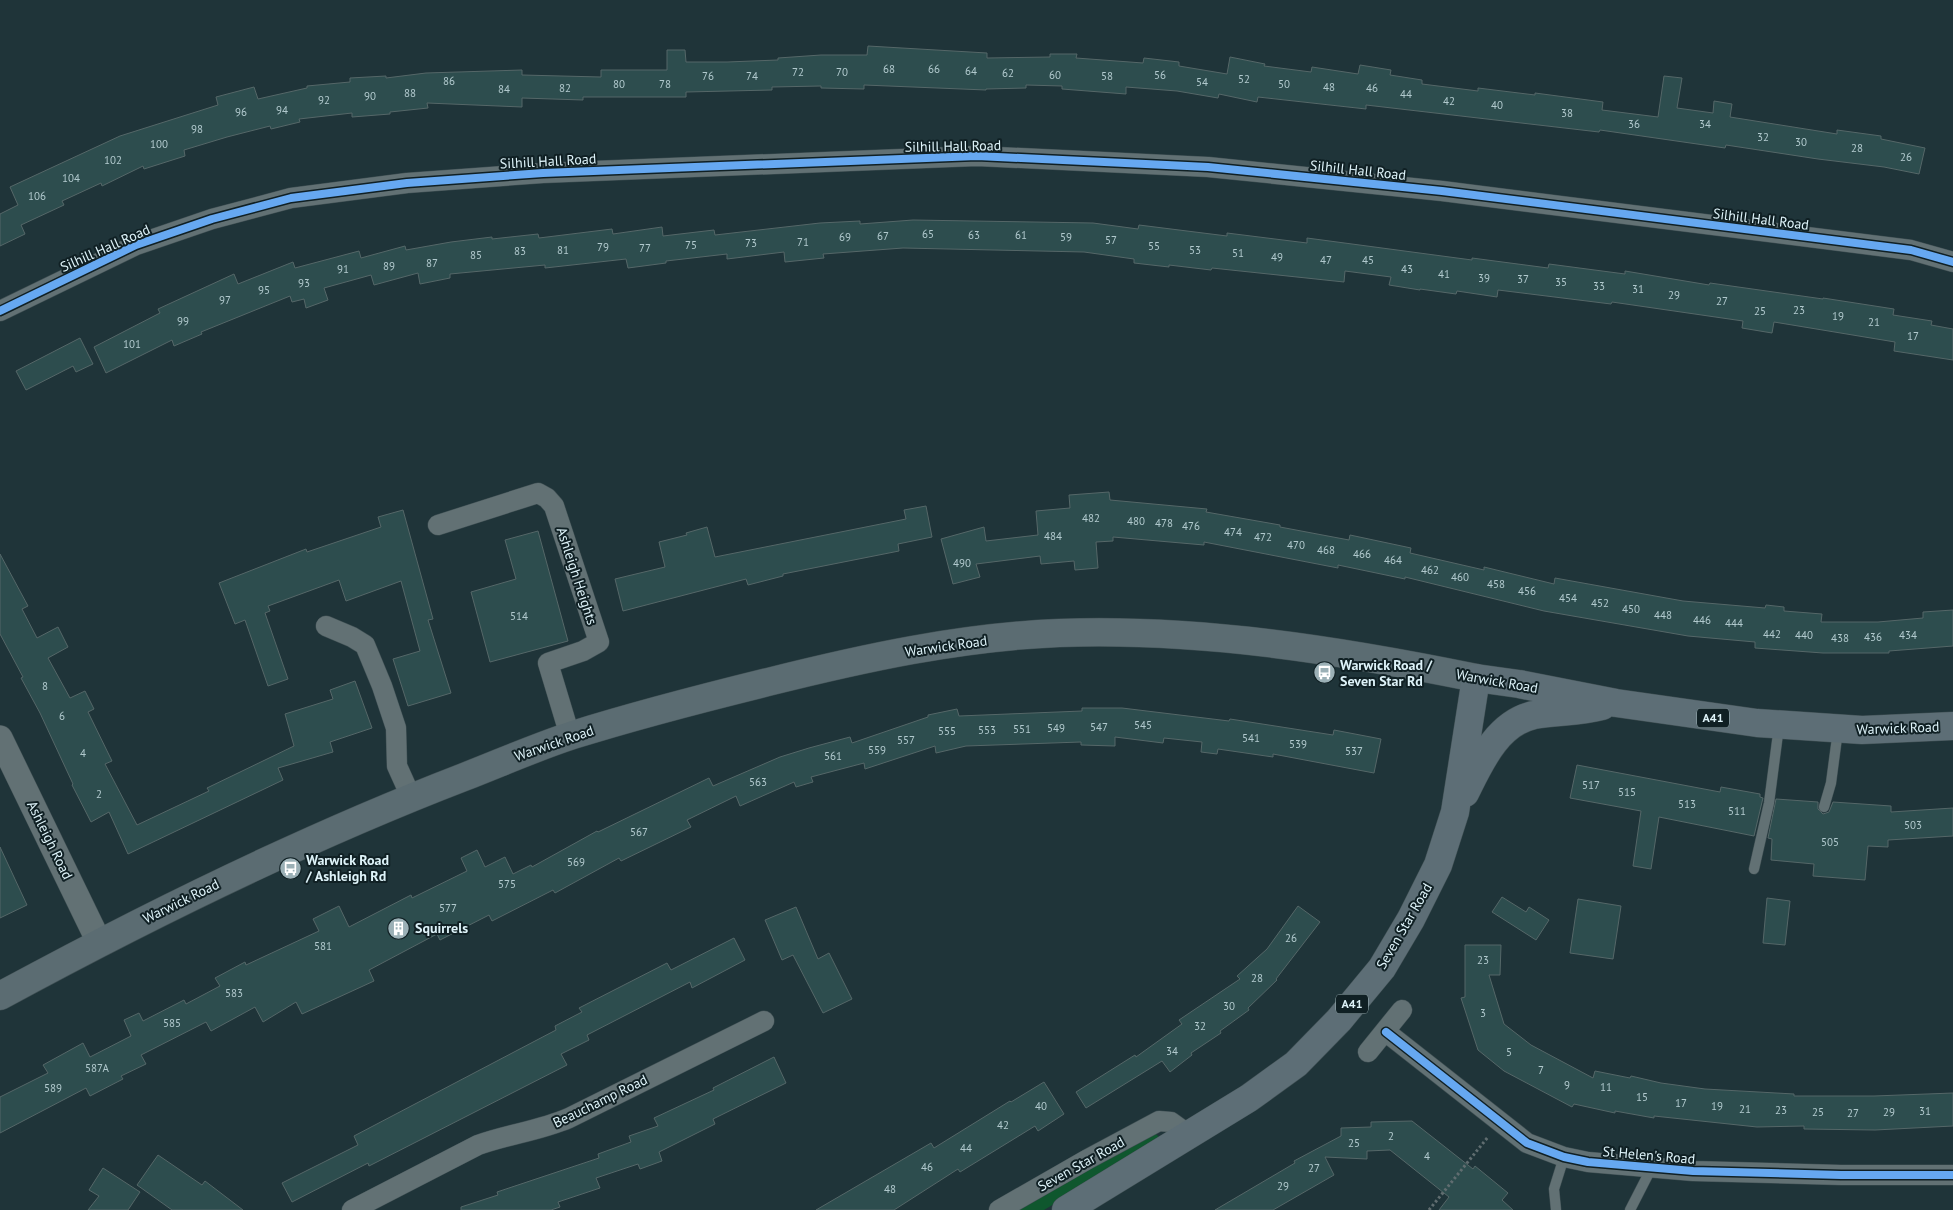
<svg xmlns="http://www.w3.org/2000/svg" width="1953" height="1210" font-family="'PT Sans',sans-serif">
<style>
.green{fill:#0f572e}
.building{fill:#2d4d4e;stroke:#556768}
.lines{fill:none;stroke-linecap:round;stroke-linejoin:round}
.service-casing{stroke:#3f4f53;stroke-width:11}
.minor-casing{stroke:#3f4f53;stroke-width:21}
.tertiary-casing{stroke:#3f4f53;stroke-width:26}
.secondary-casing{stroke:#3f4f53;stroke-width:29}
.trunk-casing{stroke:#3f4f53;stroke-width:29}
.path{stroke:#606d70;stroke-width:3;stroke-dasharray:2.5 2.5;stroke-linecap:butt}
.service{stroke:#627174;stroke-width:10}
.minor{stroke:#627174;stroke-width:20}
.tertiary{stroke:#627174;stroke-width:25}
.secondary{stroke:#5b6c72;stroke-width:28}
.trunk{stroke:#5d6e76;stroke-width:28}
.cycleway-casing{stroke:#102024;stroke-width:11}
.cycleway{stroke:#66a8f1;stroke-width:8}
.labels{text-anchor:middle;stroke-width:4;stroke-linejoin:round;paint-order:stroke}
.number-label{font-size:11px;fill:#b2cace}
.shield{fill:#102024;stroke:#a0b4b9;stroke-width:1}
.shield-label{font-size:12px;font-weight:bold;fill:#def3f9}
.street-label{font-size:14px;fill:#def3f9;stroke:#102024}
.poi-label{font-size:14px;font-weight:bold;fill:#def3f9;stroke:#102024;text-anchor:start}
</style>
<rect width="100%" height="100%" fill="#1f3439"/>
<path class="green" d="M1155,1133L1160,1138L1159,1141L1044,1210H1014Z"/>
<path class="building" d="M868,46L987,53V58L1050,57V54H1077L1076,58L1143,63L1144,58L1179,62V66L1227,74L1230,57L1265,64L1264,66L1311,72L1312,67L1358,74L1360,65L1391,70L1390,75L1422,80V84L1478,91V88L1535,95V93L1603,102L1602,110L1658,117L1664,76L1682,78L1677,108L1713,113L1714,101L1732,104L1730,117L1837,134V130L1881,136V139L1925,148L1919,174L1884,167L1818,159L1726,145L1725,148L1600,130L1599,132L1366,105V109L1258,97L1257,102L1219,94L1218,98L1177,91L1126,87V94L1062,89V86L1026,85V88L986,89V90L864,85V89L821,88V86L772,87V90L686,92V97H583V100L522,98V107L427,103L428,108L390,112V114L352,117V113L299,119L300,122L271,129L270,126L227,137L184,150L185,156L144,169L143,166L102,186L101,183L62,201L64,205L21,225L25,234L0,246V214L18,205L10,187L120,136L218,105L216,97L254,87L258,99L307,88V86L350,82V78L386,76V78L426,73L522,70V75L601,77V70H667V50H685L686,62H727L778,60V58L821,55H867Z
M913,220L1093,223L1138,229L1139,225L1227,236V233L1307,243V238L1472,260V258L1548,268L1549,264L1625,274V271L1709,285L1710,283L1823,299V298L1894,309L1893,315L1932,321L1931,325L1953,329V360L1894,351L1895,342L1774,322L1772,333L1742,328L1743,321L1612,302L1611,304L1498,290L1497,297L1457,291L1456,294L1420,289V290L1389,285L1391,277L1345,271L1344,282L1212,268L1211,270L1169,265V267L1134,263V259L1084,252L903,248L823,254L824,258L785,262L784,252L727,259V254L666,261V263L628,268L626,259L545,268V265L450,274V278L420,284L418,273L374,285L371,275L324,288L328,300L306,308L304,299L292,302L290,296L201,332L202,334L174,346L172,340L106,373L94,347L160,313L158,309L234,274L238,284L293,262L295,268L359,251L361,258L405,246L406,250L451,242L492,237V239L538,234L539,238L612,229L613,234L662,227L663,236L714,230L715,235L820,223L860,221V224Z
M80,338L93,364L76,372L73,366L26,390L16,371Z
M1109,492L1110,500L1207,509L1206,512L1280,525V527L1349,540L1350,535L1411,548L1410,553L1484,570V567L1554,584L1555,578L1683,601L1765,608L1766,605L1784,607V611L1822,614L1821,622H1878L1923,618V612L1953,610V646L1889,651V653H1823L1755,648V642L1688,636L1544,611L1405,577V579L1338,565V568L1204,542V545L1113,537V541L1096,542L1098,568L1075,570L1074,561L1041,564L1040,556L976,564L980,577L953,584L941,539L984,527L986,541L1038,535L1036,511L1070,508L1069,495Z
M926,506L932,537L898,544L899,551L783,574V576L748,585L746,579L623,611L615,579L665,567L659,542L687,535L686,533L707,527L715,557L906,519L904,510Z
M403,510L433,619L428,620L451,693L408,706L393,659L420,651L401,581L346,601L339,580L268,606L270,611L265,613L288,679L268,686L245,620L235,624L219,583L306,549L307,552L381,527L378,517Z
M538,531L568,641L490,662L471,592L516,579L505,540Z
M0,554L28,606L22,609L37,638L58,627L68,647L48,658L70,698L85,691L94,709L88,712L112,761L105,764L137,825L209,791L207,788L294,746L285,714L333,699L330,690L355,681L372,728L330,742L333,752L278,768L283,780L128,854L109,812L91,822L72,785L73,784L40,713L21,678L23,677L0,634Z
M1082,708H1122L1229,721L1230,719L1333,735L1334,730L1381,739L1374,773L1273,754V757L1218,749L1217,754L1201,752L1202,742L1164,738L1163,743L1115,737V746L1081,745V742L966,746L936,753L935,746L865,769L864,763L811,777L813,782L796,787L794,782L740,806L736,796L687,820L691,827L621,861L619,858L555,893L553,890L492,921L489,915L440,940L437,934L369,970L374,981L302,1014L296,1002L263,1022L255,1007L211,1031L206,1022L141,1055L146,1064L121,1076L123,1079L90,1096L86,1088L0,1133V1097L48,1073L43,1065L83,1043L90,1057L131,1036L124,1020L139,1013L143,1021L184,1000L186,1004L220,986L215,978L245,962L246,965L319,931L313,919L339,906L349,927L411,895L412,898L467,871L461,858L477,850L485,867L505,857L513,874L531,865L532,867L597,831L598,832L709,778L713,786L780,757L809,748L850,737L852,743L928,717V715L957,709L959,716L1082,711Z
M1577,765L1720,792L1721,787L1760,794V797L1763,798L1762,802L1754,836L1659,817L1651,869L1633,866L1641,811L1570,798Z
M1776,799L1818,802V809L1823,814L1829,812L1833,802L1891,806V812L1953,808V836L1888,840V847L1868,846L1865,880L1813,876L1814,864L1771,860L1772,839L1768,838Z
M0,847L27,905L0,918Z
M1502,897L1526,912L1529,907L1549,920L1536,940L1492,912Z
M1767,898L1790,901L1785,945L1763,943Z
M1578,899L1621,906L1613,959L1570,953Z
M1298,906L1320,922L1276,979L1277,980L1248,1008L1249,1010L1220,1031L1221,1033L1191,1053L1192,1055L1170,1072L1162,1061L1086,1108L1076,1092L1135,1055L1136,1057L1182,1024L1179,1020L1240,979L1237,976L1267,949Z
M796,907L818,959L829,953L852,999L823,1013L793,955L782,960L765,920Z
M734,938L745,960L692,988L690,982L587,1035L589,1040L561,1054L567,1065L369,1166L368,1163L292,1202L282,1183L358,1145L354,1136L556,1030L555,1026L582,1012L579,1008L667,963L671,970Z
M1465,945H1501L1500,975H1489L1504,1024L1531,1045L1593,1078L1595,1071L1630,1078L1631,1076L1661,1083L1705,1089L1794,1094V1096H1874L1953,1093V1126L1875,1130L1804,1129V1126L1757,1127L1654,1116V1118L1615,1111V1113L1574,1104L1572,1107L1504,1071L1478,1050L1461,998L1465,997Z
M774,1057L786,1083L713,1119L715,1124L659,1152L662,1161L640,1169L638,1164L596,1178L600,1188L558,1202L560,1207L551,1210H461V1207L498,1195L497,1192L599,1158L598,1154L631,1142L629,1136L658,1126L654,1118L714,1090L713,1088Z
M1044,1082L1064,1114L1038,1131L1035,1126L960,1172L958,1169L894,1210H816L931,1143L934,1148L1010,1101L1011,1102Z
M1412,1121L1473,1169L1475,1166L1508,1193L1502,1200L1513,1210H1439L1449,1197L1390,1150L1367,1151V1159L1325,1157L1334,1175L1273,1210H1215L1295,1163L1294,1161L1341,1136V1128L1371,1127V1122Z
M158,1155L202,1185L205,1181L243,1210H172L137,1185Z
M103,1168L140,1192L128,1210H88L99,1196L89,1190Z"/>
<g class="lines">
<defs>
<path id="service" d="M1824,807L1831,783L1838,730
M1754,869L1769,803L1779,726
M1556,1210L1554,1189L1564,1157
M1630,1210L1651,1169"/>
<path id="minor" d="M0,311L136,245L212,219L291,198L407,183L543,173L977,156L1208,167L1442,191L1911,250L1953,262
M438,525L538,493L547,498L554,506L599,642L583,651L548,663L570,736
M326,626L352,637L365,645L382,686L396,728L397,766L411,797
M1386,1032L1527,1143L1564,1157L1588,1162L1693,1171L1841,1175H1953
M1368,1052L1402,1010
M352,1210L478,1145C508,1134 539,1131 569,1118L764,1021
M999,1210L1088,1159L1159,1121L1171,1122L1189,1135"/>
<path id="tertiary" d="M0,738L99,942"/>
<path id="secondary" d="M0,996C151,914 303,839 464,777C500,763 536,747 573,735C637,715 703,698 768,682C864,658 960,637 1059,633C1199,628 1339,650 1476,678"/>
<path id="trunk" d="M1465,793C1480,763 1497,723 1534,715C1556,711 1580,712 1602,706
M1066,1210L1249,1098L1296,1064L1339,1020L1382,968L1411,919L1438,865L1455,812L1476,678L1519,684L1616,703L1757,723L1862,730L1953,726"/>
</defs>
<use href="#service" class="service-casing"/>
<use href="#minor" class="minor-casing"/>
<use href="#tertiary" class="tertiary-casing"/>
<use href="#secondary" class="secondary-casing"/>
<use href="#trunk" class="trunk-casing"/>
<path class="path" d="M1429,1210L1488,1137"/>
<use href="#service" class="service"/>
<use href="#minor" class="minor"/>
<use href="#tertiary" class="tertiary"/>
<use href="#secondary" class="secondary"/>
<use href="#trunk" class="trunk"/>
<defs>
<path id="cycleway" d="M0,311L136,245L212,219L291,198L407,183L543,173L977,156L1208,167L1442,191L1911,250L1953,262
M1386,1032L1527,1143L1564,1157L1588,1162L1693,1171L1841,1175H1953"/>
</defs>
<use href="#cycleway" class="cycleway-casing"/>
<use href="#cycleway" class="cycleway"/>
</g>
<defs>
<symbol id="bus-disc" viewBox="-11 -11 22 22"><circle r="9.5" fill="#9bb0b6" stroke="#102024"/><path d="M-5-6H5V4H4V6H2V4H-2V6H-4V4H-5ZM-3.5-4V0h7V-4ZM-3.5 1.2v1.5H-2V1.2ZM2 1.2v1.5H3.5V1.2Z" fill="#fff"/></symbol>
<symbol id="building-disc" viewBox="-11 -11 22 22"><circle r="9.5" fill="#9bb0b6" stroke="#102024"/><path d="M-4-6H4V6H1V3H-1V6H-4ZM-2.5-4.3h1.7v1.8h-1.7ZM.8-4.3h1.7v1.8H.8ZM-2.5-1h1.7V.8h-1.7ZM.8-1h1.7V.8H.8Z" fill="#fff"/></symbol>
</defs>
<g fill-rule="evenodd">
<use href="#bus-disc" x="1312" y="660" width="25" height="25"/>
<use href="#bus-disc" x="278" y="856" width="25" height="25"/>
<use href="#building-disc" x="386" y="916" width="25" height="25"/>
</g>
<g class="labels">
<g class="number-label">
<text x="889" y="73">68</text>
<text x="934" y="73">66</text>
<text x="971" y="75">64</text>
<text x="798" y="76">72</text>
<text x="842" y="76">70</text>
<text x="1008" y="77">62</text>
<text x="1055" y="79">60</text>
<text x="1160" y="79">56</text>
<text x="708" y="80">76</text>
<text x="752" y="80">74</text>
<text x="1107" y="80">58</text>
<text x="1244" y="83">52</text>
<text x="449" y="85">86</text>
<text x="1202" y="86">54</text>
<text x="619" y="88">80</text>
<text x="665" y="88">78</text>
<text x="1284" y="88">50</text>
<text x="1329" y="91">48</text>
<text x="565" y="92">82</text>
<text x="1372" y="92">46</text>
<text x="504" y="93">84</text>
<text x="410" y="97">88</text>
<text x="1406" y="98">44</text>
<text x="370" y="100">90</text>
<text x="324" y="104">92</text>
<text x="1449" y="105">42</text>
<text x="1497" y="109">40</text>
<text x="282" y="114">94</text>
<text x="241" y="116">96</text>
<text x="1567" y="117">38</text>
<text x="1634" y="128">36</text>
<text x="1705" y="128">34</text>
<text x="197" y="133">98</text>
<text x="1763" y="141">32</text>
<text x="1801" y="146">30</text>
<text x="159" y="148">100</text>
<text x="1857" y="152">28</text>
<text x="1906" y="161">26</text>
<text x="113" y="164">102</text>
<text x="71" y="182">104</text>
<text x="37" y="200">106</text>
<text x="928" y="238">65</text>
<text x="974" y="239">63</text>
<text x="1021" y="239">61</text>
<text x="883" y="240">67</text>
<text x="845" y="241">69</text>
<text x="1066" y="241">59</text>
<text x="1111" y="244">57</text>
<text x="803" y="246">71</text>
<text x="751" y="247">73</text>
<text x="691" y="249">75</text>
<text x="1154" y="250">55</text>
<text x="603" y="251">79</text>
<text x="645" y="252">77</text>
<text x="563" y="254">81</text>
<text x="1195" y="254">53</text>
<text x="520" y="255">83</text>
<text x="1238" y="257">51</text>
<text x="476" y="259">85</text>
<text x="1277" y="261">49</text>
<text x="1326" y="264">47</text>
<text x="1368" y="264">45</text>
<text x="432" y="267">87</text>
<text x="389" y="270">89</text>
<text x="343" y="273">91</text>
<text x="1407" y="273">43</text>
<text x="1444" y="278">41</text>
<text x="1484" y="282">39</text>
<text x="1523" y="283">37</text>
<text x="1561" y="286">35</text>
<text x="304" y="287">93</text>
<text x="1599" y="290">33</text>
<text x="1638" y="293">31</text>
<text x="264" y="294">95</text>
<text x="1674" y="299">29</text>
<text x="225" y="304">97</text>
<text x="1722" y="305">27</text>
<text x="1799" y="314">23</text>
<text x="1760" y="315">25</text>
<text x="1838" y="320">19</text>
<text x="183" y="325">99</text>
<text x="1874" y="326">21</text>
<text x="1913" y="340">17</text>
<text x="132" y="348">101</text>
<text x="1091" y="522">482</text>
<text x="1136" y="525">480</text>
<text x="1164" y="527">478</text>
<text x="1191" y="530">476</text>
<text x="1233" y="536">474</text>
<text x="1053" y="540">484</text>
<text x="1263" y="541">472</text>
<text x="1296" y="549">470</text>
<text x="1326" y="554">468</text>
<text x="1362" y="558">466</text>
<text x="1393" y="564">464</text>
<text x="962" y="567">490</text>
<text x="1430" y="574">462</text>
<text x="1460" y="581">460</text>
<text x="1496" y="588">458</text>
<text x="1527" y="595">456</text>
<text x="1568" y="602">454</text>
<text x="1600" y="607">452</text>
<text x="1631" y="613">450</text>
<text x="1663" y="619">448</text>
<text x="519" y="620">514</text>
<text x="1702" y="624">446</text>
<text x="1734" y="627">444</text>
<text x="1772" y="638">442</text>
<text x="1804" y="639">440</text>
<text x="1908" y="639">434</text>
<text x="1873" y="641">436</text>
<text x="1840" y="642">438</text>
<text x="45" y="690">8</text>
<text x="62" y="720">6</text>
<text x="1143" y="729">545</text>
<text x="1099" y="731">547</text>
<text x="1056" y="732">549</text>
<text x="1022" y="733">551</text>
<text x="987" y="734">553</text>
<text x="947" y="735">555</text>
<text x="1251" y="742">541</text>
<text x="906" y="744">557</text>
<text x="1298" y="748">539</text>
<text x="877" y="754">559</text>
<text x="1354" y="755">537</text>
<text x="83" y="757">4</text>
<text x="833" y="760">561</text>
<text x="758" y="786">563</text>
<text x="1591" y="789">517</text>
<text x="1627" y="796">515</text>
<text x="99" y="798">2</text>
<text x="1687" y="808">513</text>
<text x="1737" y="815">511</text>
<text x="1913" y="829">503</text>
<text x="639" y="836">567</text>
<text x="1830" y="846">505</text>
<text x="576" y="866">569</text>
<text x="507" y="888">575</text>
<text x="448" y="912">577</text>
<text x="1291" y="942">26</text>
<text x="323" y="950">581</text>
<text x="1483" y="964">23</text>
<text x="1257" y="982">28</text>
<text x="234" y="997">583</text>
<text x="1229" y="1010">30</text>
<text x="1483" y="1017">3</text>
<text x="172" y="1027">585</text>
<text x="1200" y="1030">32</text>
<text x="1172" y="1055">34</text>
<text x="1509" y="1056">5</text>
<text x="97" y="1072">587A</text>
<text x="1541" y="1074">7</text>
<text x="1567" y="1089">9</text>
<text x="1606" y="1091">11</text>
<text x="53" y="1092">589</text>
<text x="1642" y="1101">15</text>
<text x="1681" y="1107">17</text>
<text x="1041" y="1110">40</text>
<text x="1717" y="1110">19</text>
<text x="1745" y="1113">21</text>
<text x="1781" y="1114">23</text>
<text x="1925" y="1115">31</text>
<text x="1818" y="1116">25</text>
<text x="1889" y="1116">29</text>
<text x="1853" y="1117">27</text>
<text x="1003" y="1129">42</text>
<text x="1391" y="1140">2</text>
<text x="1354" y="1147">25</text>
<text x="966" y="1152">44</text>
<text x="1427" y="1160">4</text>
<text x="927" y="1171">46</text>
<text x="1314" y="1172">27</text>
<text x="1283" y="1190">29</text>
<text x="890" y="1193">48</text>
</g>
<g class="shield">
<rect x="1697" y="708.5" width="32" height="19" rx="4"/>
<rect x="1336" y="994.5" width="32" height="19" rx="4"/>
</g>
<g class="shield-label">
<text x="1713" y="722">A41</text>
<text x="1352" y="1008">A41</text>
</g>
<g class="street-label">
<text transform="translate(953 146) rotate(-1)" y="5">Silhill Hall Road</text>
<text transform="translate(548 161) rotate(-3)" y="5">Silhill Hall Road</text>
<text transform="translate(1358 170) rotate(6)" y="5">Silhill Hall Road</text>
<text transform="translate(1761 219) rotate(7)" y="5">Silhill Hall Road</text>
<text transform="translate(105 248) rotate(-24)" y="5">Silhill Hall Road</text>
<text transform="translate(577 576) rotate(72)" y="5">Ashleigh Heights</text>
<text transform="translate(946 646) rotate(-8)" y="5">Warwick Road</text>
<text transform="translate(1497 681) rotate(10)" y="5">Warwick Road</text>
<text transform="translate(1898 728) rotate(-2)" y="5">Warwick Road</text>
<text transform="translate(554 743) rotate(-19)" y="5">Warwick Road</text>
<text transform="translate(50 840) rotate(64)" y="5">Ashleigh Road</text>
<text transform="translate(181 901) rotate(-26)" y="5">Warwick Road</text>
<text transform="translate(1404 926) rotate(-60)" y="5">Seven Star Road</text>
<text transform="translate(600 1101) rotate(-26)" y="5">Beauchamp Road</text>
<text transform="translate(1649 1155) rotate(5)" y="5">St Helen's Road</text>
<text transform="translate(1081 1164) rotate(-29)" y="5">Seven Star Road</text>
</g>
<g class="poi-label">
<text x="1340" y="670">Warwick Road /<tspan x="1340" dy="16">Seven Star Rd</tspan></text>
<text x="306" y="865">Warwick Road<tspan x="306" dy="16">/ Ashleigh Rd</tspan></text>
<text x="415" y="933">Squirrels</text>
</g>
</g>
</svg>
